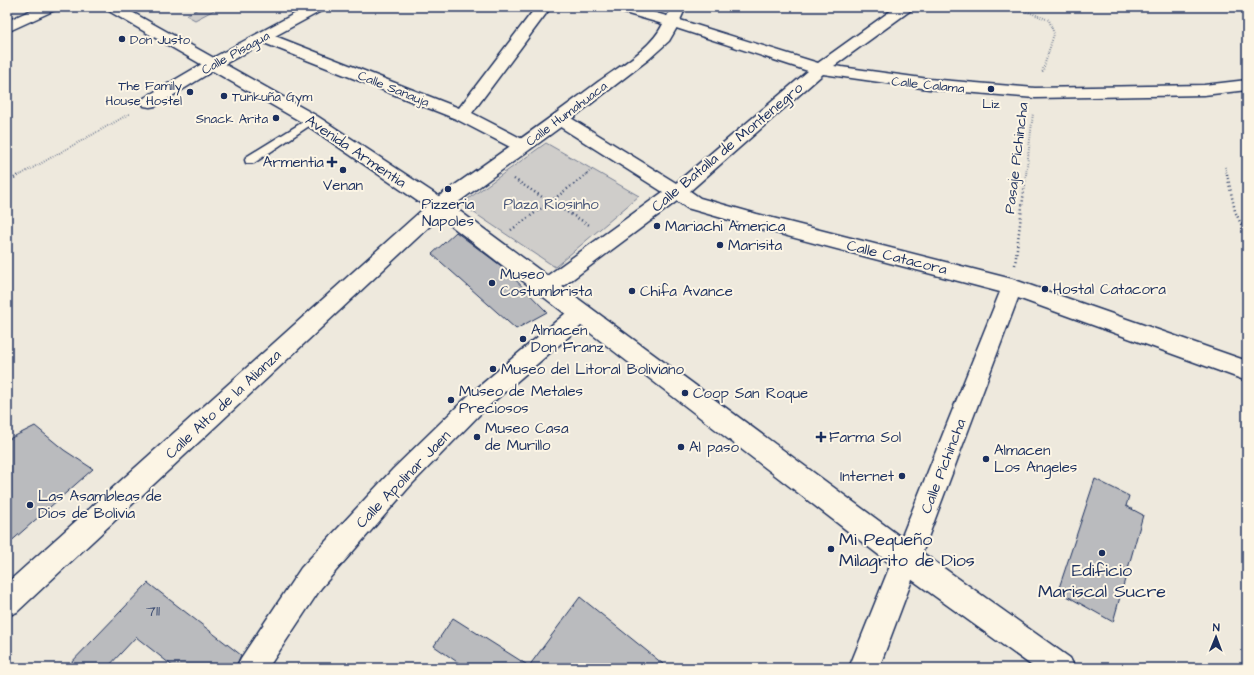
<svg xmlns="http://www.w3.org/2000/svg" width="1254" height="675" font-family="'Architects Daughter',sans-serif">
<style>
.green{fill:#cfcdca;stroke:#757e94}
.building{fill:#babbbe;stroke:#1b2f5e}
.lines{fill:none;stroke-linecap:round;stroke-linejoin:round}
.lane-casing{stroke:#1b2f5e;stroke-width:3}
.street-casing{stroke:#1b2f5e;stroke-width:3}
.secondary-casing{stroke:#1b2f5e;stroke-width:3}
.primary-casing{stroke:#1b2f5e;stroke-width:3}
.path-far1{stroke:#1b2f5e;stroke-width:2;stroke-dasharray:0.5 2;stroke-linecap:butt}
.path{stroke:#1b2f5e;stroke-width:2.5;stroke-dasharray:1 3;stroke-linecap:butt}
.lane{fill:#fcf5e5;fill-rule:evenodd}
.street{fill:#fcf5e5;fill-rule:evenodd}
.secondary{fill:#fcf5e5;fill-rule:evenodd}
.primary{fill:#fcf5e5;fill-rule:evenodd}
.poi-dot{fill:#1b2f5e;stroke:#fcf5e5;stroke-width:1.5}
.labels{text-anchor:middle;stroke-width:4;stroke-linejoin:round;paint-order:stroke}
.far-poi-label{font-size:13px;fill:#1b2f5e;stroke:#fcf5e5;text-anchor:start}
.far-street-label{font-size:13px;fill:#1b2f5e;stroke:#fcf5e5}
.street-label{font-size:15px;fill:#1b2f5e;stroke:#fcf5e5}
.poi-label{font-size:15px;fill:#1b2f5e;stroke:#fcf5e5;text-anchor:start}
.park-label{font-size:15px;fill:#485679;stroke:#fcf5e5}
.near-number-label{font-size:16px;fill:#435276}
.near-poi-label{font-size:18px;fill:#1b2f5e;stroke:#fcf5e5;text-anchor:start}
</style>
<rect width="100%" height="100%" fill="#eee9dd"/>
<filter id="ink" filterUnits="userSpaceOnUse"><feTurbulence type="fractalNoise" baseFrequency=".025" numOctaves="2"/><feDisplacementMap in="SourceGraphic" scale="8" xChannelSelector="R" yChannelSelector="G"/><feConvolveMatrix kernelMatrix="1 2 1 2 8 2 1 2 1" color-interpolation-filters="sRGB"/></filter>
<g filter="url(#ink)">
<path class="green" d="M202,7H220L195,20L186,15Z
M546,143L639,196L555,267L461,204Z"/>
<path class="building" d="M456,232L504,268L547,312L516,329L432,254Z
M35,426L64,450L93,469L7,545V440Z
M1095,479L1129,496L1126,506L1143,515L1113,622L1058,591Z
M148,583L241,655L235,668H175L136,637L107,668H66Z
M580,597L668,668H466L434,646L453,618L529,666Z"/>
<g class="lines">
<defs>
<path id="lane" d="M311,117L315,118L316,120L315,122L254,163H246L245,160L246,157Z"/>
<path id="street" d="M38,7H57L55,10L7,32V21Z
M307,7H325L323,10L275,36L459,108L536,7H551L472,113L528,142L531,146L528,150L522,152L516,150L456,119L264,43L219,67L156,106L150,107L144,106L142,102L144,98L207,61Z
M672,7H686L680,20L818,63L896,7H913L911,10L834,66L929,79L1035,88L1204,85L1247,80V90L1204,95L1035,98L929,89L823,74L690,191L700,198L757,214L1012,279L1247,361V381L1018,298L879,668H849L1000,292L757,228L687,208L677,201L554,293L547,295L540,293L537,287L540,281L663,192L554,123L551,119L554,115L560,114L566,115L676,183L808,71L667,25L664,22Z
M439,199L446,201L449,206L446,211L17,612L7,616V583L432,201Z
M581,304L589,307L592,313L589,319L485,409L411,485L321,588L268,668H236L241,658L301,568L393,469L469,395L573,307Z"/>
<path id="secondary" d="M612,7H635L677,19L680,22L669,41L649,59L566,123L446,211L439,213L432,211L429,206L432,201C488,162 544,123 598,82C620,66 651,49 663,24L614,10Z"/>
<path id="primary" d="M105,7H123L317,116L446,201L917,549L1070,658L1075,668H1035L897,569L432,211L305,124L107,10Z"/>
</defs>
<use href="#lane" class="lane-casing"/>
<use href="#street" class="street-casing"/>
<use href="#secondary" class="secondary-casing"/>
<use href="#primary" class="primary-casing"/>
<path class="path-far1" d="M1015,7L1049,20L1054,34L1042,73
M1225,167L1227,175
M20,175L131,113
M585,175L593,169
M1026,175L1033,113"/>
<path class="path" d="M1227,174L1235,211L1247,237
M514,179L550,202L587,174
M7,182L21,174
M511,230L550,202L591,226
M1015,265L1026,174"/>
<use href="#lane" class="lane"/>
<use href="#street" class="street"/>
<use href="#secondary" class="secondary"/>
<use href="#primary" class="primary"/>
</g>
</g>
<g class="poi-dot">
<circle cx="122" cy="39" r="4"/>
<circle cx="991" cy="89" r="4"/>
<circle cx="190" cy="92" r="4"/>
<circle cx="224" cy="96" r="4"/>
<circle cx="276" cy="118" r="4"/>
<path d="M330 156h4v4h4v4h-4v4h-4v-4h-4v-4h4z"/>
<circle cx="343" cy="170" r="4"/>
<circle cx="448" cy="189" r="4"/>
<circle cx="657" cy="226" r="4"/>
<circle cx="720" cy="245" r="4"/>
<circle cx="492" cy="283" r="4"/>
<circle cx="1045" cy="289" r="4"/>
<circle cx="632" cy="291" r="4"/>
<circle cx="523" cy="339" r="4"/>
<circle cx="493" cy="369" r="4"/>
<circle cx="685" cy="393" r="4"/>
<circle cx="451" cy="400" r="4"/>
<circle cx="477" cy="437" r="4"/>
<path d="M819 431h4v4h4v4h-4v4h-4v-4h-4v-4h4z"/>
<circle cx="681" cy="447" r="4"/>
<circle cx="986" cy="459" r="4"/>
<circle cx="902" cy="476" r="4"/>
<circle cx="30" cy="505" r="4"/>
<circle cx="831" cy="549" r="4"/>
<circle cx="1102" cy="553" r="4"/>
</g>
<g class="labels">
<g class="far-poi-label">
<text x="130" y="44">Don Justo</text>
<text x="182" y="90" text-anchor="end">The Family<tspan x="182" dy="15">House Hostel</tspan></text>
<text x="232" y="101">Tunkuña Gym</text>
<text x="991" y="108" text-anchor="middle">Liz</text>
<text x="268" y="123" text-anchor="end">Snack Arita</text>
</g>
<g class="far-street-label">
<text transform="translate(235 52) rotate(-29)" y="5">Calle Pisagua</text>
<text transform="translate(928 84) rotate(6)" y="5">Calle Calama</text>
<text transform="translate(394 88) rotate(22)" y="5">Calle Sanauja</text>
<text transform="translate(566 113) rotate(-37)" y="5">Calle Humahuaca</text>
</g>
<g class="street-label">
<text transform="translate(727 147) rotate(-40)" y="5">Calle Batalla de Montenegro</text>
<text transform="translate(356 151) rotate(34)" y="5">Avenida Armentia</text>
<text transform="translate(1016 158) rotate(-83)" y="5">Pasaje Pichincha</text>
<text transform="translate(897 257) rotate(14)" y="5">Calle Catacora</text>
<text transform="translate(223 404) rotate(-43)" y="5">Calle Alto de la Alianza</text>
<text transform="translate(943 466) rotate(-69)" y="5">Calle Pichincha</text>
<text transform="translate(403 479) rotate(-46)" y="5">Calle Apolinar Jaen</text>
</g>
<g class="poi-label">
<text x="324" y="167" text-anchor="end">Armentia</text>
<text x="343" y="190" text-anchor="middle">Venan</text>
<text x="448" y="209" text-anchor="middle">Pizzeria<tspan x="448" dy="17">Napoles</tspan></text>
<text x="665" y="231">Mariachi America</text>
<text x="728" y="250">Marisita</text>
<text x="500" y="279">Museo<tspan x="500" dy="17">Costumbrista</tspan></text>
<text x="1053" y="294">Hostal Catacora</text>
<text x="640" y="296">Chifa Avance</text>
<text x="531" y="335">Almacen<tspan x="531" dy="17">Don Franz</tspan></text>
<text x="501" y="374">Museo del Litoral Boliviano</text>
<text x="459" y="396">Museo de Metales<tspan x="459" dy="17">Preciosos</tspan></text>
<text x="693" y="398">Coop San Roque</text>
<text x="485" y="433">Museo Casa<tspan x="485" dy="17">de Murillo</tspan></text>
<text x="829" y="442">Farma Sol</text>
<text x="689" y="452">Al paso</text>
<text x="994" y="455">Almacen<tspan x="994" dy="17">Los Angeles</tspan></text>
<text x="894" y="481" text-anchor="end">Internet</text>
<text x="38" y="501">Las Asambleas de<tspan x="38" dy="17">Dios de Bolivia</tspan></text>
</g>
<g class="park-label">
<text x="551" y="209">Plaza Riosinho</text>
</g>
<g class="near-number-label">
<text x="153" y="616">711</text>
</g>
<g class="near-poi-label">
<text x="839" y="545">Mi Pequeño<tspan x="839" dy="21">Milagrito de Dios</tspan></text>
<text x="1102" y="576" text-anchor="middle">Edificio<tspan x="1102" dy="21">Mariscal Sucre</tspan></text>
</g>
</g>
<rect width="1254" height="675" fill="none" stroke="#fcf5e5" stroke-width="24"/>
<rect x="12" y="12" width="1230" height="651" fill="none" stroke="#1b2f5e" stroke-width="1.5" filter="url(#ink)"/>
<g transform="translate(1216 637) rotate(1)" stroke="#fcf5e5" stroke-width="3" paint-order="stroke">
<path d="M0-3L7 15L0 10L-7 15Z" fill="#1b2f5e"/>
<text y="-6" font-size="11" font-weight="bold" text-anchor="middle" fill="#1b2f5e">N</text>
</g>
</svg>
